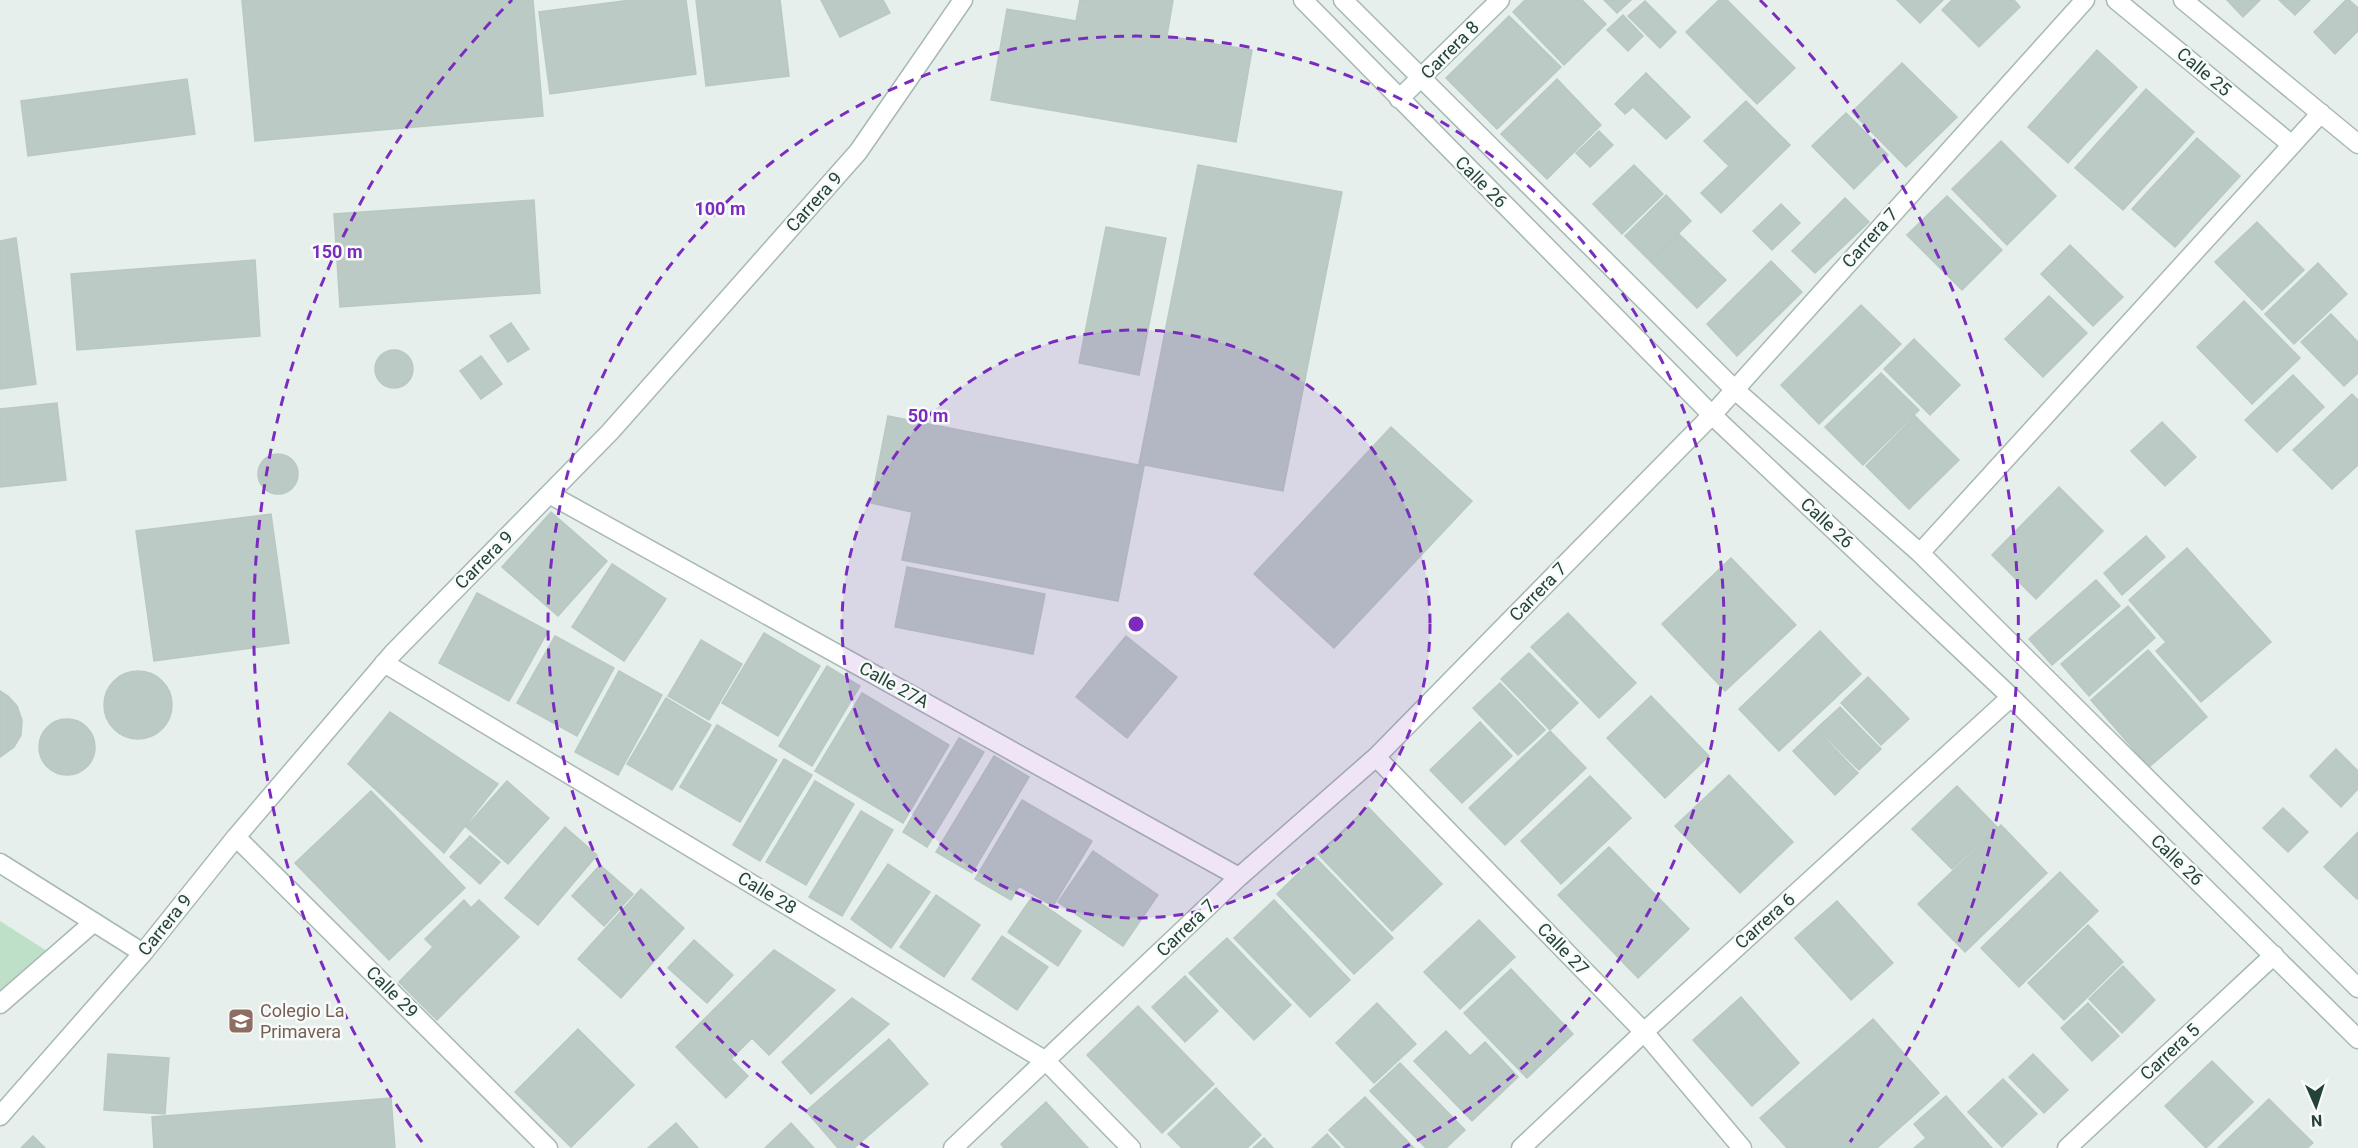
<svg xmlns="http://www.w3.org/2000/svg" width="2358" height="1148" font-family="Roboto,sans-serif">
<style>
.green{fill:#bfe0c8}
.building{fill:#bbcac4;stroke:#b8c9c2;stroke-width:1.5}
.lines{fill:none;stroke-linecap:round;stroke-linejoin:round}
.minor-casing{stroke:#a8b8b2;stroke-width:21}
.minor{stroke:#fff;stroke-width:18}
.ring{fill:none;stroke:#7b2cbf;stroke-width:3;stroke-dasharray:10 8}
.labels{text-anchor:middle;stroke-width:5;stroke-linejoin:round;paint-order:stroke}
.street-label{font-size:18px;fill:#24423a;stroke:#f7fbf9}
.education-label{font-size:18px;fill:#785e54;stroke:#f7fbf9;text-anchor:start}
.centre{fill:#7b2cbf;stroke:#f7fbf9;stroke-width:3}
.ring-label{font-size:18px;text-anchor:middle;font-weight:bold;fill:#7b2cbf;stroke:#f7fbf9;stroke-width:5;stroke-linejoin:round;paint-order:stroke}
</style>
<rect width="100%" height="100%" fill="#e6efeb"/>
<path class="green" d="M0,921L50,953L0,992Z"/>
<path class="building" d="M242,0H533L543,116L255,141Z
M631,0H686L696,74L550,94L539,12Z
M696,0H780L789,76L706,86Z
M821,0H883L890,13L840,37Z
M1080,0H1173L1167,36L1252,50L1236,142L991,100L1007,9L1076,21Z
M1525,0H1582L1606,24L1564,65L1513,12Z
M1604,0H1631L1617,13Z
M1719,0H1727L1795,68L1757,104L1686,32Z
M1897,0H1943L1920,23Z
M1952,0H2014L2020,7L1979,47L1942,10Z
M2227,0H2260L2243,17Z
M2279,0H2310L2295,15Z
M2346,0H2349L2358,8V31L2335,54L2314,32Z
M1645,1L1676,32L1660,48L1628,16Z
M1623,15L1643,36L1628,51L1607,30Z
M1509,16L1561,67L1497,129L1446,78Z
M2097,50L2137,87L2068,163L2028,127Z
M1902,63L1957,117L1906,167L1852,112Z
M1646,73L1690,117L1666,139L1633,107L1625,114L1615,104Z
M187,79L195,134L28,156L21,101Z
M1557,79L1601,125L1547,179L1501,134Z
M2146,89L2194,132L2123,210L2075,168Z
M1746,101L1790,145L1721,213L1701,193L1729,166L1704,141Z
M1846,113L1888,155L1854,189L1812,146Z
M1599,131L1613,145L1590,167L1576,153Z
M2197,138L2240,176L2175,247L2132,209Z
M2001,141L2056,196L2007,245L1952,189Z
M1198,165L1342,192L1283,491L1139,464Z
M1634,165L1663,194L1622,234L1593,204Z
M1666,195L1691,221L1650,261L1625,236Z
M1947,196L2002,250L1962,290L1907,235Z
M1845,198L1869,222L1815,273L1792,251Z
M534,200L540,293L340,307L334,214Z
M1781,204L1800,223L1772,250L1753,231Z
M2257,222L2304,270L2262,310L2215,262Z
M1106,227L1166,238L1139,375L1079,363Z
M1679,234L1726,280L1697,308L1650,261Z
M16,238L36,384L0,389V241Z
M2070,245L2123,297L2093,326L2041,274Z
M255,260L260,336L77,350L71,274Z
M1771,261L1802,292L1737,356L1707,324Z
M2318,263L2347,294L2294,344L2265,314Z
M2049,296L2087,333L2043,377L2005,339Z
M2244,301L2300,358L2252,404L2197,347Z
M1861,305L1901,344L1819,424L1781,385Z
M2331,314L2358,342V373L2344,386L2301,342Z
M511,323L529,349L508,362L490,336Z
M1914,339L1960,385L1930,415L1884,369Z
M375 369a19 19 0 1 1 38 0a19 19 0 1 1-38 0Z
M481,356L502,384L481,399L460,371Z
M1881,373L1919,410L1863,465L1825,427Z
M2293,375L2324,407L2277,452L2245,420Z
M2352,394L2358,400V465L2332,489L2293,450Z
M57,403L66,480L0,487V409Z
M888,416L1144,466L1118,601L902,560L912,512L871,503Z
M1915,416L1959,460L1909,509L1866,466Z
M2162,422L2196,457L2165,486L2131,451Z
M1391,427L1472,501L1334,648L1254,574Z
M258 474a20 20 0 1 1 40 0a20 20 0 1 1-40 0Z
M2059,487L2103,531L2036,599L1992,555Z
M551,512L607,561L558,616L502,567Z
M271,514L289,643L154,661L136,531Z
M2146,536L2165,557L2122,595L2104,573Z
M2187,548L2271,642L2201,702L2156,651L2166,642L2129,600Z
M1731,558L1796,625L1725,691L1662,624Z
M612,564L666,599L624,661L572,627Z
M907,567L1045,594L1033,654L895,627Z
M2096,580L2120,606L2052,665L2029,639Z
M477,593L548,631L509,701L439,663Z
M2128,606L2155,638L2089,696L2061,664Z
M1568,613L1636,683L1599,718L1531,647Z
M1820,631L1861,674L1779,751L1739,709Z
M764,633L820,666L778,736L722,703Z
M555,636L614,668L577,736L517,703Z
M1126,636L1177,677L1127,738L1076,697Z
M701,640L742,664L709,720L668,696Z
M2148,650L2207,717L2149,767L2091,700Z
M1529,653L1578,703L1550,730L1501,679Z
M827,666L860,686L812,766L779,746Z
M104 705a34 34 0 1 1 68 0a34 34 0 1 1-68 0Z
M619,671L662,695L618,775L575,752Z
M1868,677L1909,719L1881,745L1841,703Z
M1500,683L1545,730L1518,755L1473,708Z
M0,691L8,696L17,706L22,720L21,735L14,747L0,757Z
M862,693L949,745L903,823L815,771Z
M1651,696L1709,756L1665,798L1607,738Z
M666,698L711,725L672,790L627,764Z
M1840,707L1881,749L1859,770L1817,728Z
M390,712L498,784L444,853L348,764Z
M39 747a28 28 0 1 1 56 0a28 28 0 1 1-56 0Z
M1480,722L1512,756L1462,803L1430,770Z
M717,725L777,760L740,822L680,787Z
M1816,729L1858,773L1835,795L1793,751Z
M1550,731L1586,768L1505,845L1469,808Z
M959,738L984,752L927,847L903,832Z
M2336,749L2358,771V789L2341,807L2310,776Z
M994,756L1029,777L972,873L936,852Z
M784,759L812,775L760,861L733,845Z
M1729,775L1793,842L1740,893L1675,826Z
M1590,776L1631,818L1561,884L1521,841Z
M507,781L549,818L508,864L466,827Z
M815,781L854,804L806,885L766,862Z
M1957,786L1997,827L1952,869L1912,829Z
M371,791L465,888L389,960L295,863Z
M1022,800L1092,841L1053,906L1019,886L1011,900L975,879Z
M1368,807L1442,884L1392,931L1318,854Z
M2283,808L2308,832L2288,852L2263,828Z
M861,811L893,830L842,916L809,897Z
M2001,825L2047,873L1965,952L1918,904Z
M565,827L597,855L538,925L505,898Z
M2358,832V898L2357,899L2324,867Z
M470,836L500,862L480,884L450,857Z
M1609,847L1689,929L1638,978L1558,895Z
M1093,851L1158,895L1123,946L1058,902Z
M1315,857L1393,938L1354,974L1277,894Z
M888,864L930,892L891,948L851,919Z
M600,865L633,894L604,926L572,896Z
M2060,872L2098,911L2019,987L1981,948Z
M641,889L684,928L621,998L578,959Z
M936,895L980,925L944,977L900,947Z
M1032,897L1081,931L1058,966L1008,932Z
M464,900L471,908L479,900L519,937L437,1020L399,982L433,947L425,939Z
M1274,900L1350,980L1310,1017L1234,938Z
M1837,901L1893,963L1851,1000L1795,938Z
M1479,920L1515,957L1460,1009L1424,972Z
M2088,925L2123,962L2064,1020L2028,983Z
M1002,936L1048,967L1017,1010L972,979Z
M1227,938L1291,1005L1254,1040L1189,973Z
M694,940L733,975L707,1003L668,968Z
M774,950L835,990L769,1055L752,1038L731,1059L748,1076L726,1098L676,1047Z
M2123,966L2155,1000L2122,1033L2089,999Z
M1511,969L1573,1034L1527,1078L1464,1013Z
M1185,976L1218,1011L1185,1042L1152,1007Z
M1741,997L1799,1063L1752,1106L1693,1040Z
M852,998L889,1024L811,1094L782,1062Z
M1377,1003L1416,1044L1374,1083L1336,1043Z
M2088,1003L2119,1036L2092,1061L2061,1028Z
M1138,1006L1214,1084L1162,1133L1087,1055Z
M1873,1019L1939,1093L1877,1148H1787L1760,1118Z
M578,1029L634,1085L571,1147L515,1092Z
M1446,1031L1470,1056L1485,1042L1518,1077L1472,1121L1414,1061Z
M889,1039L928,1084L854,1148H838L806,1111Z
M108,1054L169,1058L165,1114L104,1110Z
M2033,1054L2068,1090L2044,1113L2009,1077Z
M2212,1061L2253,1102L2206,1148L2165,1106Z
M1400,1063L1465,1130L1446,1148H1426L1370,1091Z
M2003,1079L2037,1114L2002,1147L1968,1112Z
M1216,1088L1261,1135L1247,1148H1182L1168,1134Z
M1946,1096L1992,1148H1914L1926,1138L1914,1124Z
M1365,1097L1414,1148H1346L1329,1130Z
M391,1098L395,1148H154L152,1117Z
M2269,1099L2313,1143L2307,1148H2218Z
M1046,1102L1088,1148H1004L1001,1144Z
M676,1123L698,1148H648Z
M791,1123L814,1148H765Z
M1327,1134L1340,1148H1312Z
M33,1136L45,1148H21Z
M1264,1138L1273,1148H1253Z"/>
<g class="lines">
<defs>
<path id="minor" d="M1303,0L1712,415L2011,697L2358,1039
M1343,0L1734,389L1920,553L2358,988
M2116,0L2292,145
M2183,0L2358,144
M1399,99L1500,0
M549,494L1239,877
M1920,553L2321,113
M384,663L1046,1061L1131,1148
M1376,757L1644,1032L1742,1148
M236,837L548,1148
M0,863L143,953
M0,1004L94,922
M0,1116L143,953L236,837L393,653L610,432L858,152L963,0
M953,1148L1239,877L1376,757L1712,415L2085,0
M1521,1148L1644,1032L2011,697
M2067,1148L2274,955"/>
</defs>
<use href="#minor" class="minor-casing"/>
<use href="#minor" class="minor"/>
</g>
<circle cx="1136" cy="624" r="294" fill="#7b2cbf" fill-opacity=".12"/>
<g class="ring">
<circle cx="1136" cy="624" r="294"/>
<path d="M869 1148A588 588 0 1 1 1403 1148"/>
<path d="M422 1142A882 882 0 0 1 512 0M1760 0A882 882 0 0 1 1850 1142"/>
</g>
<defs>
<symbol id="school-square" viewBox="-11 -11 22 22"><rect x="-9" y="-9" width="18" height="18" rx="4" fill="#8d6e63" stroke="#f7fbf9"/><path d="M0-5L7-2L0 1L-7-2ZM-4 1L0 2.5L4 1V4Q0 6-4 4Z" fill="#fff"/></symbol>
</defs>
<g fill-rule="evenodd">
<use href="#school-square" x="226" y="1006" width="30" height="30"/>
</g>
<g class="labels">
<g class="street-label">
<text transform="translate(1450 50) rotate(-45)" y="6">Carrera 8</text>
<text transform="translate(2204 72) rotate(40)" y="6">Calle 25</text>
<text transform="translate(1481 182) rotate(45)" y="6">Calle 26</text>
<text transform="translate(814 202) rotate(-48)" y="6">Carrera 9</text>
<text transform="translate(1870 238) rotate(-48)" y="6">Carrera 7</text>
<text transform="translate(1827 523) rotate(43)" y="6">Calle 26</text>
<text transform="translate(484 560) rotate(-45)" y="6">Carrera 9</text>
<text transform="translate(1538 592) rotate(-46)" y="6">Carrera 7</text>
<text transform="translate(894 685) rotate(29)" y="6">Calle 27A</text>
<text transform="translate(2177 860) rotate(44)" y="6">Calle 26</text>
<text transform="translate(767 893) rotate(31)" y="6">Calle 28</text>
<text transform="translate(1765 921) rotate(-42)" y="6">Carrera 6</text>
<text transform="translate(165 925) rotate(-51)" y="6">Carrera 9</text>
<text transform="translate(1186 928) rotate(-44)" y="6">Carrera 7</text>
<text transform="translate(1563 949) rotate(46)" y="6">Calle 27</text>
<text transform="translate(392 992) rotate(45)" y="6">Calle 29</text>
<text transform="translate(2170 1052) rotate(-43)" y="6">Carrera 5</text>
</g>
<g class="education-label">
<text x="260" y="1017">Colegio La<tspan x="260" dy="21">Primavera</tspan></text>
</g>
</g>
<circle cx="1136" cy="624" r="9" class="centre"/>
<g class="ring-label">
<text x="720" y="215">100 m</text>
<text x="337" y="258">150 m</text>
<text x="928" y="422">50 m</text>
</g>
<g transform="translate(2316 1106) rotate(177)" stroke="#f7fbf9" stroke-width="4.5" paint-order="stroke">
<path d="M0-4.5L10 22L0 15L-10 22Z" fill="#24423a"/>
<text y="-9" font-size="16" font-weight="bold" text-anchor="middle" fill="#24423a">N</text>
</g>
</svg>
